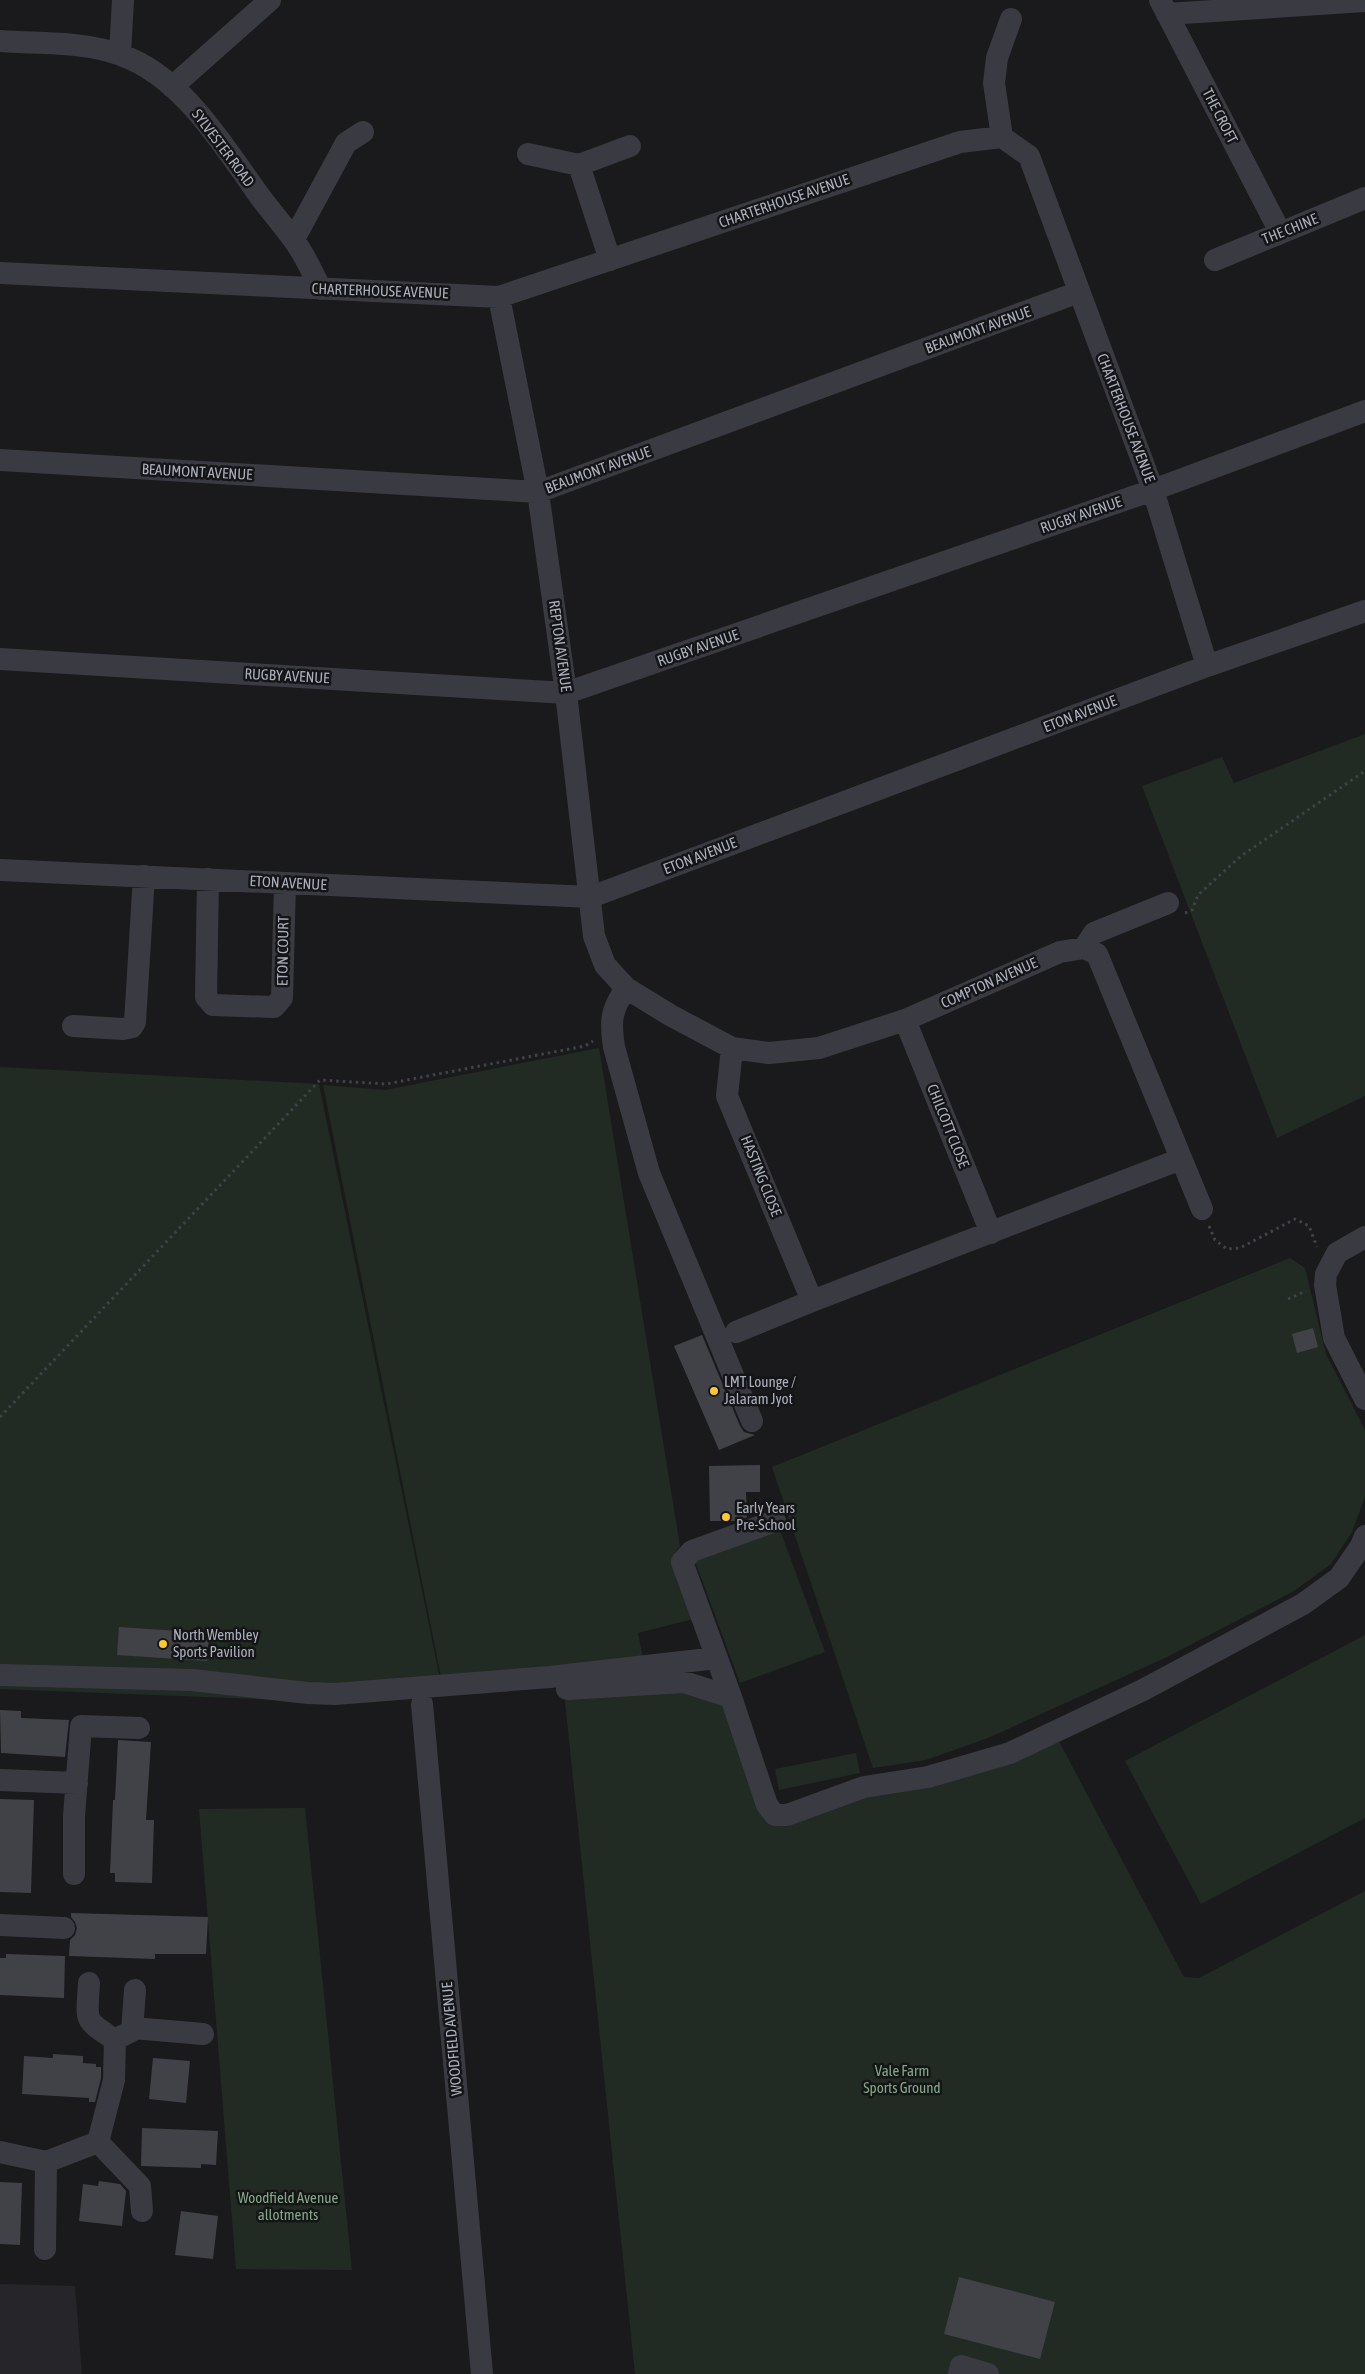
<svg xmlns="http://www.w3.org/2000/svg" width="1365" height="2374" font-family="'Asap Condensed',sans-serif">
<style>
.built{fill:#262529}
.green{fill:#212b23}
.building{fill:#414247}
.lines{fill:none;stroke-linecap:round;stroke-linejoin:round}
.path{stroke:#404249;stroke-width:3;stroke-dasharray:2.5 4;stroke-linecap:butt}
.minor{stroke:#3a3b42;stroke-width:22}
.poi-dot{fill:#ffc82f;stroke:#151517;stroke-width:2}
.labels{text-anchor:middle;stroke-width:5;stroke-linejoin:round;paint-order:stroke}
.street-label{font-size:15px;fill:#abafbd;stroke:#151517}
.poi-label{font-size:15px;fill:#abafbd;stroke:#151517;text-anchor:start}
.park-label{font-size:15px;fill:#81a986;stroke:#151517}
</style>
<rect width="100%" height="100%" fill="#1a1a1c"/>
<path class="built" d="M0,2284L75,2286L82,2374H0Z"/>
<path class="green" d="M1365,734V1096L1277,1138L1142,786L1222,757L1234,783Z
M599,1048L680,1546L672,1558L693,1619L638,1633L643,1658L441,1677L323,1085L385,1090Z
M0,1067L319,1084L440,1679L642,1660L735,1698L778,1808L1053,1730L1184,1977L1199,1978L1365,1891V2374H635L563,1682L329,1702L0,1689Z
M1290,1258L1305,1268L1326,1354L1365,1430V1497L1352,1532L1331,1564L1294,1591L1165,1658L988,1738L926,1760L873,1768L772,1467Z
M780,1530L825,1652L740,1683L695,1561Z
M1365,1635V1818L1201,1904L1125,1761Z
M856,1753L860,1773L779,1790L775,1769Z
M305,1808L352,2270L236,2269L199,1809Z"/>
<path class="building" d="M1313,1328L1318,1347L1297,1353L1292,1334Z
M702,1335L740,1426L744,1432L755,1435L719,1450L674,1346Z
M760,1465V1492H746L747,1517L737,1521H710L709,1466Z
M119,1627L209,1633L207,1661L117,1655Z
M0,1710L21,1711V1718L69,1720L65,1757L1,1753Z
M118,1740L151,1742L146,1820H154L152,1883L115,1882V1873H110L113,1800H115Z
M0,1799L34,1800L31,1893L0,1892Z
M71,1913L208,1917L206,1954H155V1959L69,1956L70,1940L75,1935L77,1928L75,1922L71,1917Z
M6,1954L65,1956L64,1998L0,1995V1958H6Z
M53,2054L83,2056V2063L96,2064V2067H101V2078L95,2102H89V2098L22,2094L24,2056L53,2058Z
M153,2058L190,2061L186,2103L149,2099Z
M142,2128L218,2131L216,2165L201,2164V2168L141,2166Z
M99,2181L120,2184L126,2191L122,2226L79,2221L83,2184L98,2186Z
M0,2182L22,2183L20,2245L0,2244Z
M181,2211L218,2216L213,2259L175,2255Z
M959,2277L1055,2302L1040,2359L944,2334Z"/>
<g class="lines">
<path class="path" d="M1185,913L1192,910L1198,895L1241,856L1365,771
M1209,1226L1215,1240L1227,1249L1240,1248L1295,1219L1309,1226L1317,1247
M1288,1299L1306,1291
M0,1417L320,1080L386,1084L585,1046L593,1041"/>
<path class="minor" d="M1160,0L1280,232
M1167,14L1365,1
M0,41C39,44 84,41 121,55C181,76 221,142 256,191C267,207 281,222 293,239C304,253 312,272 321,289
M120,54L123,0
M172,87L270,0
M1002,137L994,83L997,58L1011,19
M528,154L579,165L630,146
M579,165L610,260
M294,239L346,143L363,132
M1215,260L1365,198
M0,273L499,297L960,142L1002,137L1029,156L1153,490L1207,666
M499,297L538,492L566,693L594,936L605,965L626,988L670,1015L732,1048L769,1053L819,1048L905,1020L1060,952L1084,948L1097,954L1202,1209
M0,460L538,492L1079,292
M0,659L566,693L1153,490L1365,411
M0,870L591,897L1207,666L1365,611
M208,879L206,997L213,1005L274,1007L282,998L285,883
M1084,948L1094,933L1168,903
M626,988C611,1010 610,1021 614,1047L649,1173L752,1421
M905,1020L991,1233
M73,1026L123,1029L132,1027L135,1022L144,876
M732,1048L727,1096L812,1301L736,1332
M1365,1237L1337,1253L1326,1274L1325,1285L1334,1338L1365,1399
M812,1301L1181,1159
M775,1521L692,1551L682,1562L731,1697L767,1805L775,1815H787L864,1787L928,1777L1010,1753L1143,1690L1303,1604L1339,1578L1361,1546L1365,1536
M0,1675L192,1680L308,1693L335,1694L550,1677L717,1658
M567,1689L684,1682L731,1697
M422,1704L482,2374
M0,1780L77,1783
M74,1874V1816L81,1726L139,1728
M0,1925L64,1928
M89,1983C87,2022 82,2018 115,2040
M133,2028L203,2034
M122,2036L132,2031L135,1990
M98,2142L140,2186L142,2211
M0,2152L46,2162L98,2142L114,2080L115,2040
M45,2249L46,2162
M959,2374L961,2366L988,2374"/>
</g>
<g class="poi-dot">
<circle cx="714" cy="1391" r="5"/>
<circle cx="726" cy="1517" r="5"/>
<circle cx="163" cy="1644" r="5"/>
</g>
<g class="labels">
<g class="street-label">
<text transform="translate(1220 116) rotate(63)" y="5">THE CROFT</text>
<text transform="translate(223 148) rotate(53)" y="5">SYLVESTER ROAD</text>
<text transform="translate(784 201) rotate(-19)" y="5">CHARTERHOUSE AVENUE</text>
<text transform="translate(1290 229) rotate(-22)" y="5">THE CHINE</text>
<text transform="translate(380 291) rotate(2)" y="5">CHARTERHOUSE AVENUE</text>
<text transform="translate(978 330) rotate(-20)" y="5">BEAUMONT AVENUE</text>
<text transform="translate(1126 418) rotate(69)" y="5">CHARTERHOUSE AVENUE</text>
<text transform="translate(598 470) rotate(-20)" y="5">BEAUMONT AVENUE</text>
<text transform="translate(197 472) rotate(3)" y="5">BEAUMONT AVENUE</text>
<text transform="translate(1081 515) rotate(-19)" y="5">RUGBY AVENUE</text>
<text transform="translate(560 646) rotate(82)" y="5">REPTON AVENUE</text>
<text transform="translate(698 648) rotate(-19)" y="5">RUGBY AVENUE</text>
<text transform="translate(287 676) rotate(3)" y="5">RUGBY AVENUE</text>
<text transform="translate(1080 714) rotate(-21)" y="5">ETON AVENUE</text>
<text transform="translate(700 856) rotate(-21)" y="5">ETON AVENUE</text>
<text transform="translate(288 883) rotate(3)" y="5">ETON AVENUE</text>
<text transform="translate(283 951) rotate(-89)" y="5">ETON COURT</text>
<text transform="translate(989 983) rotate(-24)" y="5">COMPTON AVENUE</text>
<text transform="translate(948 1126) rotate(68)" y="5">CHILCOTT CLOSE</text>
<text transform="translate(761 1176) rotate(68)" y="5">HASTING CLOSE</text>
<text transform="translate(452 2039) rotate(-95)" y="5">WOODFIELD AVENUE</text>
</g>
<g class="poi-label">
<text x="724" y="1387">LMT Lounge /<tspan x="724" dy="17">Jalaram Jyot</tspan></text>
<text x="736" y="1513">Early Years<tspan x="736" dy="17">Pre-School</tspan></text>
<text x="173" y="1640">North Wembley<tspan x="173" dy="17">Sports Pavilion</tspan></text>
</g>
<g class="park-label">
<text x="902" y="2076">Vale Farm<tspan x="902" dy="17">Sports Ground</tspan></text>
<text x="288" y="2203">Woodfield Avenue<tspan x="288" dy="17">allotments</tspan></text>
</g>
</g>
</svg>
